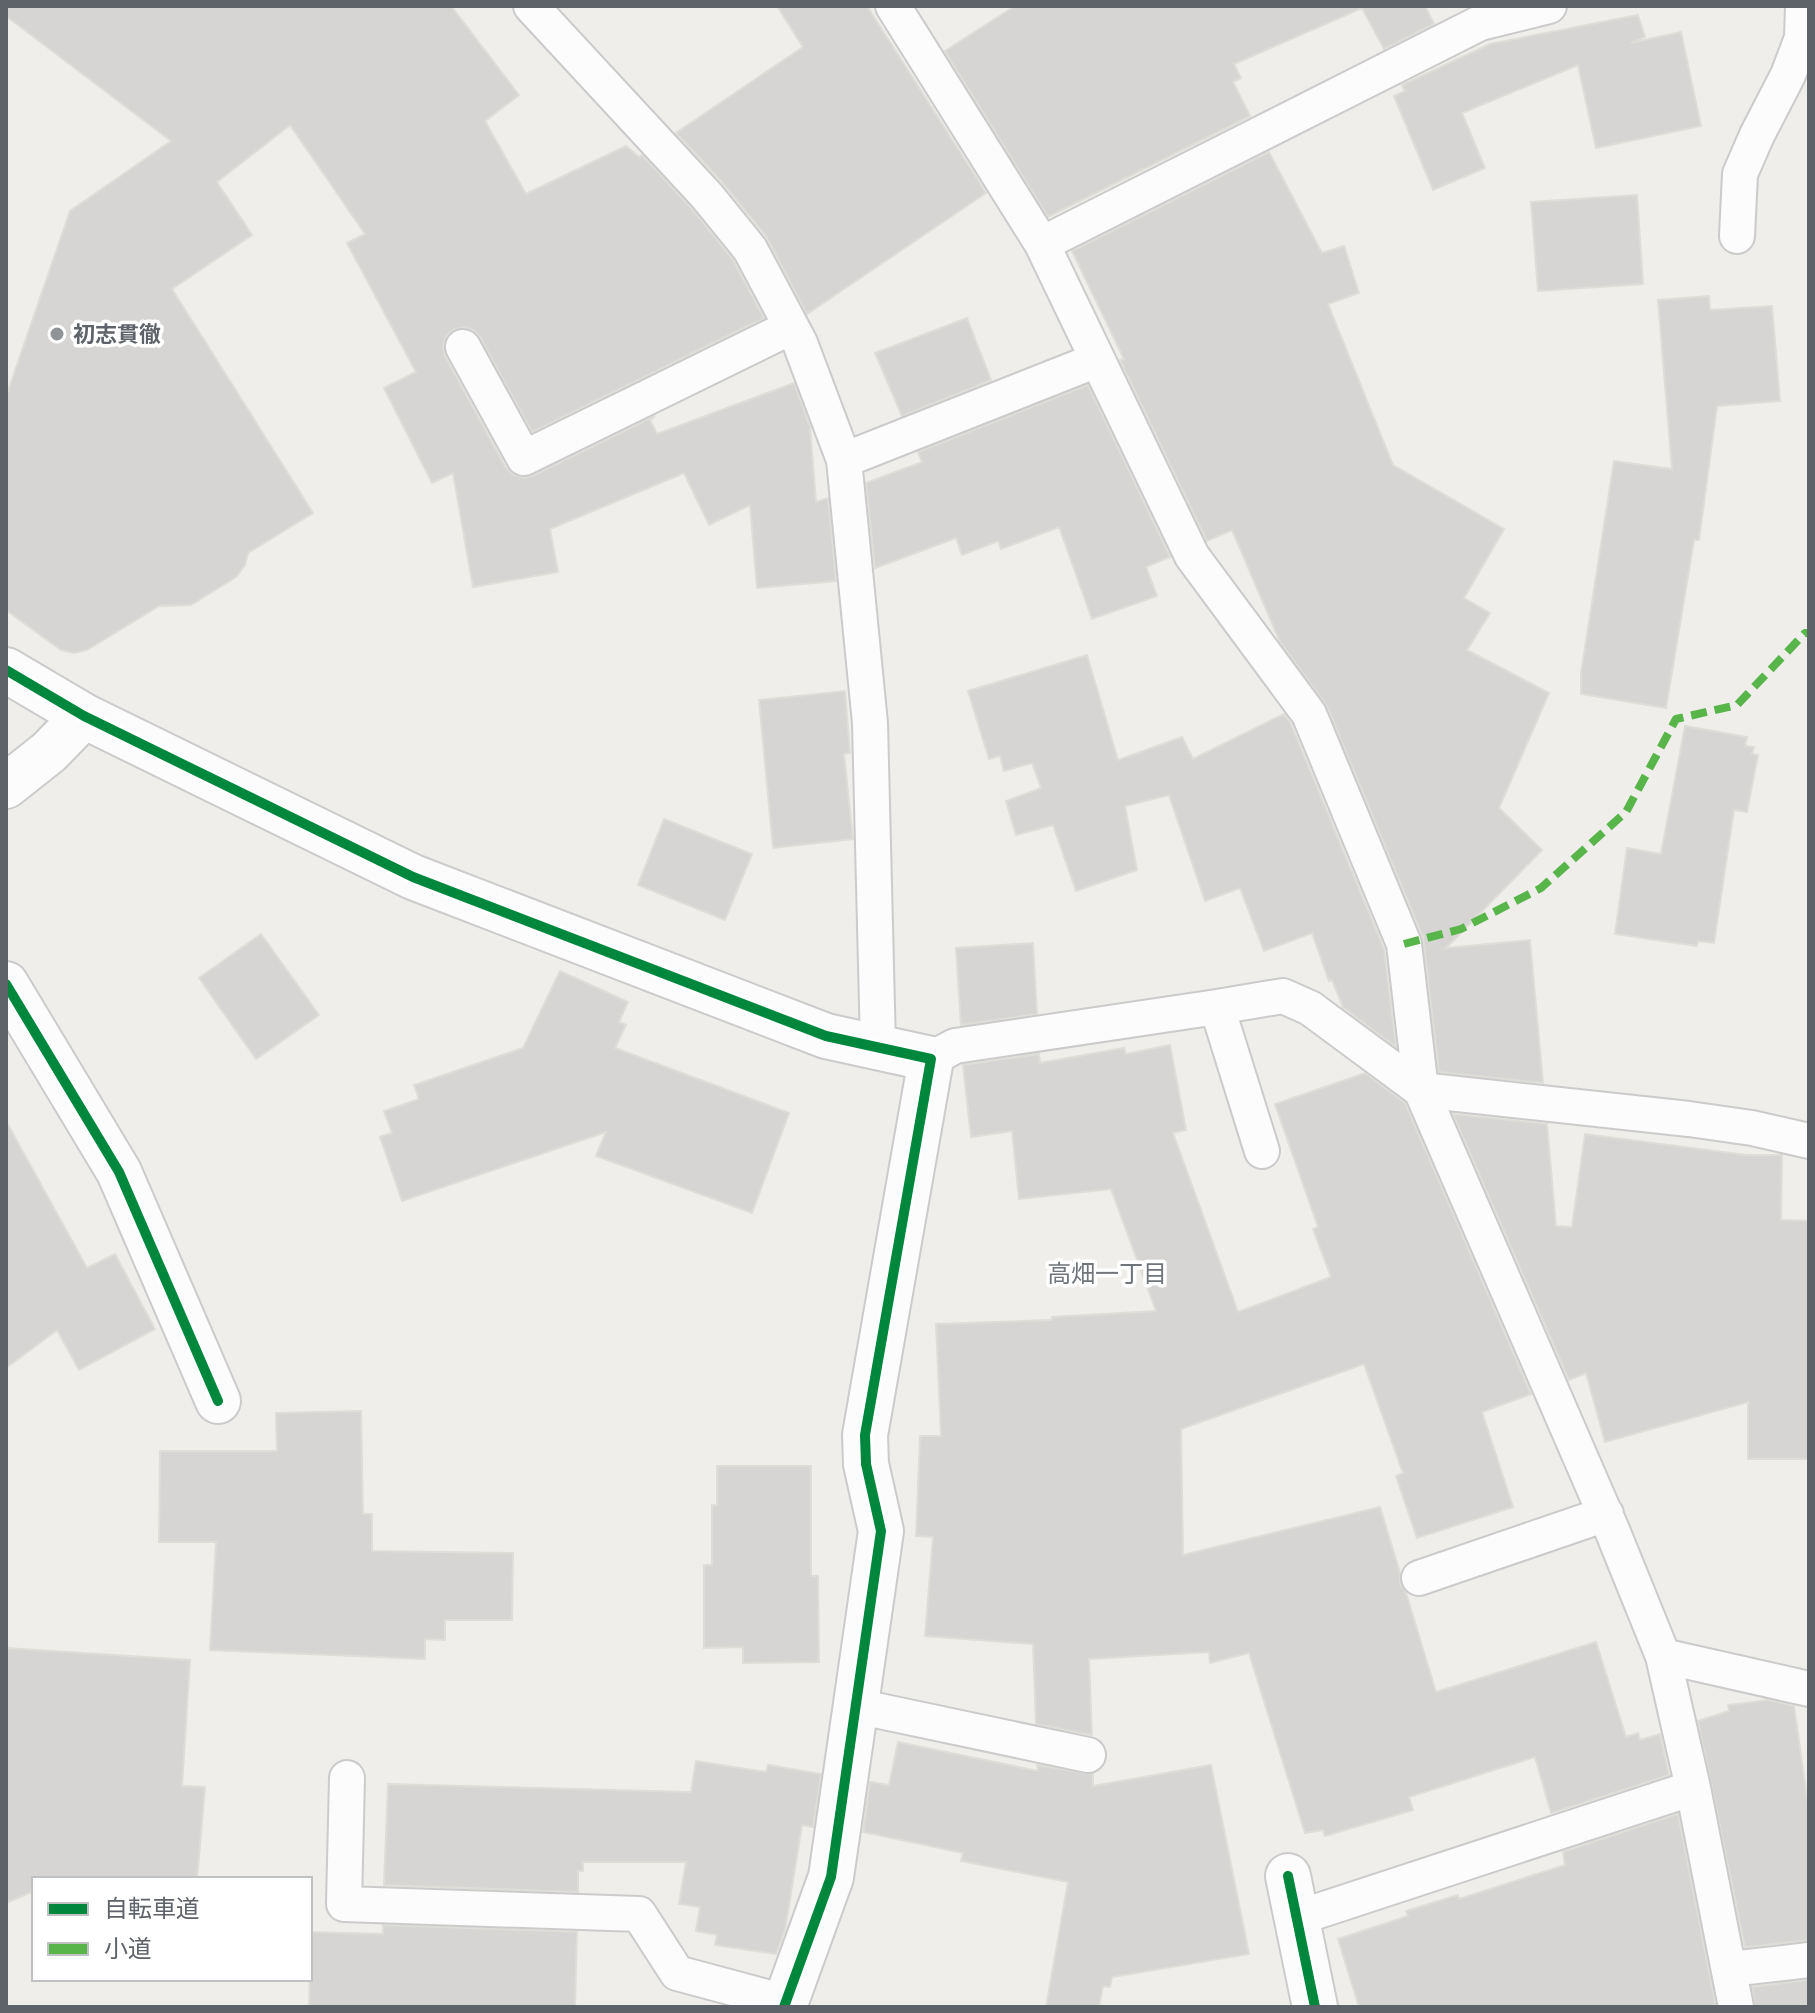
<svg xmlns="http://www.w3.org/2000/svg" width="1815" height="2013" font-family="'PT Sans Narrow','Noto Sans JP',sans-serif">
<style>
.building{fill:#d6d5d3;stroke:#deddd8;stroke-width:2}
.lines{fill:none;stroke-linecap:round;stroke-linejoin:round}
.lane-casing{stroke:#cbcbcb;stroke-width:38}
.street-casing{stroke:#cbcbcb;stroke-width:48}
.lane{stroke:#fdfcfc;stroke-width:34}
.street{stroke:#fdfcfc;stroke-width:44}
.quiet{stroke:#58b549;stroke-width:8;stroke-dasharray:16 8;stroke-linecap:butt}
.cycleway-casing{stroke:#fff;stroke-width:15}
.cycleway{stroke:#00873e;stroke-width:10}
.poi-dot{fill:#919496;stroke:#fff;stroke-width:3}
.labels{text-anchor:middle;stroke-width:7;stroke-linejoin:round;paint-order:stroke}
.poi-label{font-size:22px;font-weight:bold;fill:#5e6369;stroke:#fff;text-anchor:start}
.neighbourhood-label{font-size:24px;fill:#6f757b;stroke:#fff}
</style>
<rect width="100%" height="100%" fill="#efeeea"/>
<path class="building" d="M6,6H451L519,95L485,121L526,194L626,146L639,157L642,155L692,209L733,260L764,318L532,432L480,337L474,330L464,327L453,330L446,336L443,346L445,356L506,468L514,475L524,478L532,476L655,416L650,420L657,434L794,383L810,427L816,502L828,498L836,581L757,588L750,505L709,525L684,473L550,529L558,572L473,587L453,473L432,483L384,388L416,372L347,243L365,234L290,125L217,182L252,235L172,289L313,513L248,553L245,565L236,577L191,605L159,606L87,650L74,653L61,650L6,610V397L70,211L171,141L6,16Z
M777,6H867L986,193L807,314L766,236L722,182L676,133L803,47Z
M1015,6H1425L1434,24L1384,49L1362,8L1234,64L1241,78L1233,82L1250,116L1048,217L945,51Z
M1638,15L1645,37L1631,43L1681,32L1701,126L1596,148L1578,65L1462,113L1485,168L1433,190L1394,96L1405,91L1402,85L1490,44Z
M1269,152L1322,253L1344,246L1359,293L1328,304L1393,465L1504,529L1464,598L1490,613L1467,650L1549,693L1499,808L1542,850L1446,948L1530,940L1543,1083L1439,1072L1423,937L1327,706L1280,642L1232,530L1207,541L1120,360L1124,359L1072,251Z
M1637,195L1643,284L1538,291L1531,202Z
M1709,296L1710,310L1772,306L1780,401L1717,406L1699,540H1694L1666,708L1581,694V673L1614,461L1672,469L1658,300Z
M967,318L991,380L902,416L875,353Z
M1088,385L1170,557L1146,567L1157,596L1092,619L1059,527L1001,549L998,541L962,555L956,538L875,568L866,483L922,462L918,452Z
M1087,655L1118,760L1182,737L1193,759L1284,714L1291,724L1384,949L1396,1047L1343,1007L1332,980L1329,981L1312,933L1264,951L1240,888L1205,901L1169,795L1125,806L1137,870L1076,891L1053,825L1016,835L1006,801L1041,788L1032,763L1004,771L1000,756L989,759L968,691Z
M845,691L850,753L844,754L853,839L773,848L759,700Z
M1685,726L1747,737L1745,746L1754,747L1752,754L1758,755L1747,812L1734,810L1714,943L1698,941L1697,946L1615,934L1627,848L1661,854Z
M664,819L752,854L725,920L638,885Z
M261,934L319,1015L256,1059L199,978Z
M1033,943L1037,1014L961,1025L956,948Z
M560,971L628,1002L619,1022L626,1025L615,1048L789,1113L752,1213L596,1156L606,1132L402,1201L380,1137L392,1133L384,1111L419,1099L414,1085L523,1048Z
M1170,1045L1186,1130L1173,1133L1238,1312L1331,1277L1313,1229L1318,1227L1275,1104L1365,1073L1405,1103L1531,1394L1482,1412L1513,1507L1417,1538L1396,1476L1403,1473L1364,1364L1181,1429L1183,1555L1380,1507L1400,1573V1584L1406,1593L1436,1692L1596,1642L1626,1737L1638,1733L1640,1740L1660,1734L1669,1775L1551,1813L1535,1757L1409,1797L1413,1810L1325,1836L1323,1830L1305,1833L1249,1653L1210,1663L1209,1652L1089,1659L1092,1735L1036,1724L1033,1644L925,1636L933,1537L916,1536L920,1436H941L936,1324L1052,1320V1317L1156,1311L1111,1189L1019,1199L1012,1131L971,1137L963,1065L1039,1054L1040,1063L1124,1048L1126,1054Z
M1453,1114L1547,1124L1556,1226L1572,1227L1585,1134L1746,1155H1782L1781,1220L1809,1221V1459H1748V1402L1605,1442L1586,1373L1569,1380Z
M6,1121L87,1268L115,1254L155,1329L79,1370L57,1330L6,1368Z
M361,1411L363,1514H372V1551L513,1553L512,1620H445V1640L425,1639V1659L210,1650L216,1542H159L160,1451H277L276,1413Z
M717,1466H811V1576H818L819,1662L743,1663V1647L704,1648V1565H712V1505H717Z
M6,1648L190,1660L182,1786L205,1787L197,1879H34V1891L6,1903Z
M1768,1700L1794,1706L1809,1811V1940L1745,1947L1698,1721L1729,1711L1728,1705Z
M898,1742L1038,1771L1037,1765L1093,1774V1786L1211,1765L1249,1954L1112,1977L1110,1987L1103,1986L1099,2007H1046L1068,1882L961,1861L963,1853L863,1832L870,1782L889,1785Z
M696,1761L766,1772L768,1765L821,1774L813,1827L802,1825L785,1930L776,1954L715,1945L717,1935L696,1931L700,1907L679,1904L686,1862H583V1871H578V1892L384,1885L388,1784L691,1792Z
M1678,1814L1716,2007H1359L1338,1939L1408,1916L1406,1911L1458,1895L1459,1899L1565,1865L1563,1852Z
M383,1925L577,1932L575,2007H309L311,1932L383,1934Z
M1809,1980V2007H1755L1752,1987Z"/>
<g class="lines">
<defs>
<path id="lane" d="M531,6L707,196L750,249L800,343L844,460L870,723L878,1046
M893,6L1042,244L1192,556L1309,714L1404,944L1421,1090L1612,1530L1663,1656L1693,1788L1736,2007
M1737,236L1740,174L1757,135L1788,75L1802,38L1803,6
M1042,244L1480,23L1549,6
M463,347L524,458L791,327
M844,460L1097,360
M1217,1007L1283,996L1310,1008L1421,1090L1689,1119L1752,1128L1809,1141
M931,1059L955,1046L1217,1007L1262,1151
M1419,1578L1606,1514
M1663,1656L1809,1689
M856,1706L1088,1755
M347,1778L344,1904L639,1914L677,1973L785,2002
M1297,1918L1693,1788
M1730,1969L1809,1960"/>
<path id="street" d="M6,670L84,716L413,877L826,1036L931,1059L865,1435L866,1464L881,1531L831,1877L784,2007
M6,786L49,752L84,716
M6,984L119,1172L218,1401
M1288,1876L1315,2007"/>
</defs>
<use href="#lane" class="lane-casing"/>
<use href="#street" class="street-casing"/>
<use href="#lane" class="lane"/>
<use href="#street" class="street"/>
<path class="quiet" d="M1404,944L1461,929L1541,888L1626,812L1676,719L1737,705L1805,633H1809"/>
<defs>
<path id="cycleway" d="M6,670L84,716L413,877L826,1036L931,1059L865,1435L866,1464L881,1531L831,1877L784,2007
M6,984L119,1172L218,1401
M1288,1876L1315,2007"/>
</defs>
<use href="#cycleway" class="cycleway-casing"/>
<use href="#cycleway" class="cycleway"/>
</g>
<circle class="poi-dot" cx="57" cy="334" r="8"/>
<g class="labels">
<g class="poi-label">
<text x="73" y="342">初志貫徹</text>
</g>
<g class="neighbourhood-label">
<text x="1107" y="1282">高畑一丁目</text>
</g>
</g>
<rect width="1815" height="2013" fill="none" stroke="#5e6369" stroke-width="16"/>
<rect x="32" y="1877" width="280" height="104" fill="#ffffff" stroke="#bfc1c3" stroke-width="2"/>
<rect x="48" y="1903" width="40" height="12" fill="#00873e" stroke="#bfc1c3" stroke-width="2"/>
<text x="104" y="1917" font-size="24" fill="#5e6369">自転車道</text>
<rect x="48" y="1943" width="40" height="12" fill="#58b549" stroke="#bfc1c3" stroke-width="2"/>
<text x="104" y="1957" font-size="24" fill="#5e6369">小道</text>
</svg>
